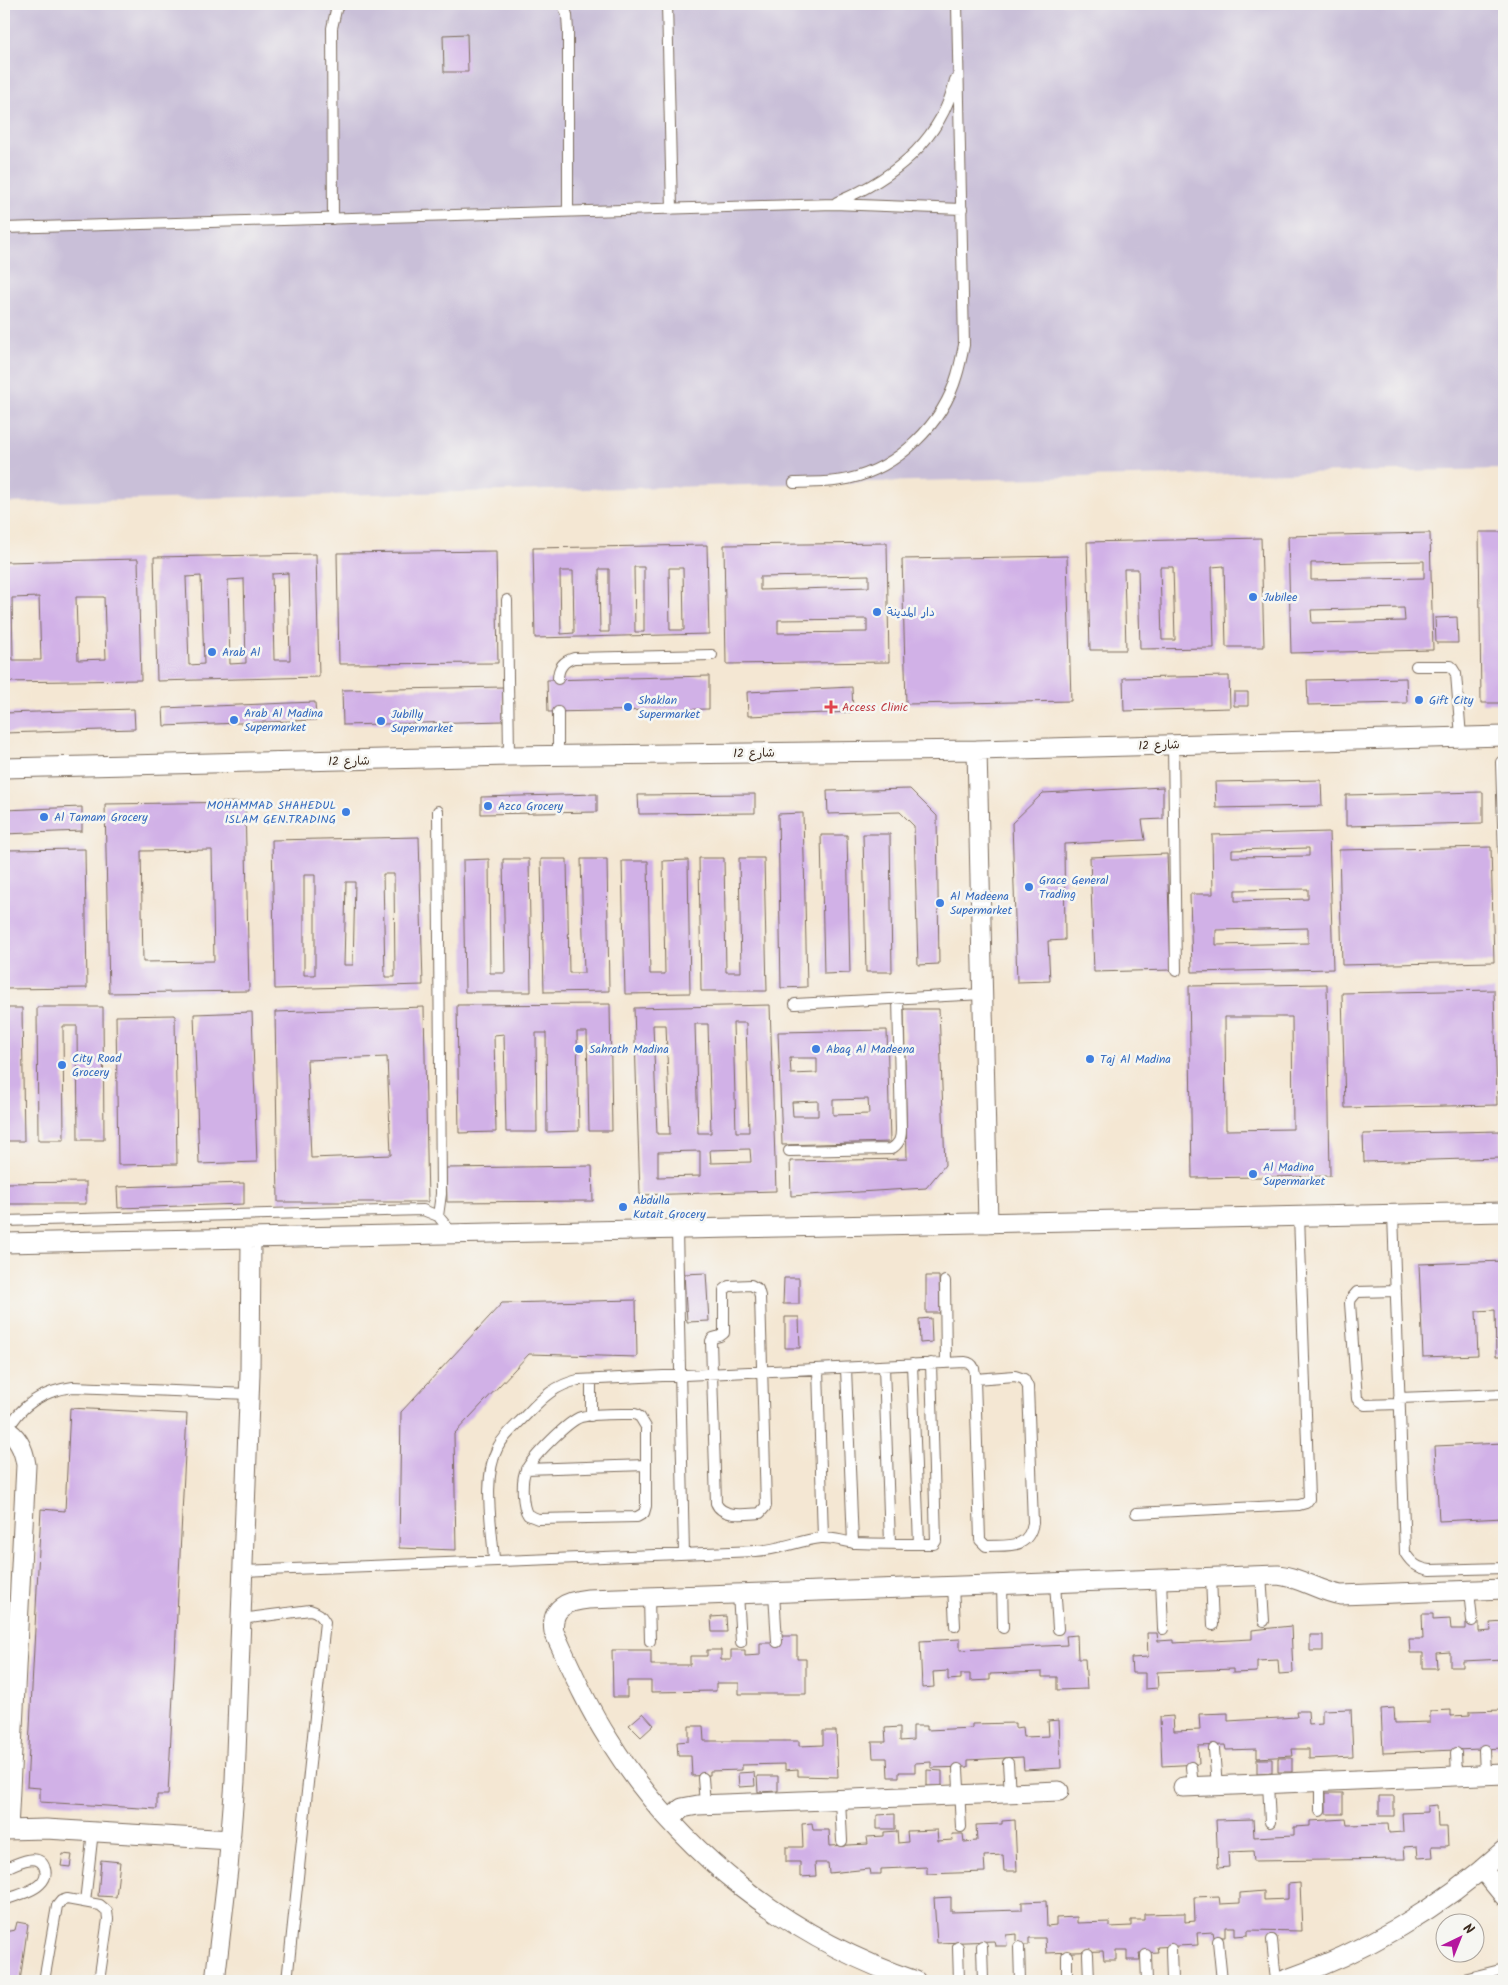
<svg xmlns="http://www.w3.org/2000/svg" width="1508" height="1985" font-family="Kalam,'Playpen Sans Arabic',sans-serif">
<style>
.industrial{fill:#c9bfd8}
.building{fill:#d1b1e7;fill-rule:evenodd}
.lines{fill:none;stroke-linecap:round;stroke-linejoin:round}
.service-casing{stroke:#7c6c5d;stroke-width:12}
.minor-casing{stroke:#7c6c5d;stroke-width:21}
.service{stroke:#fff;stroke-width:10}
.minor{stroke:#fff;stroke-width:19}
.shop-dot{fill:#3f7fe0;stroke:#f6f6f2;stroke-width:2}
.health-dot{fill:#e0444e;stroke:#f6f6f2;stroke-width:2}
.labels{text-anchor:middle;stroke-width:5;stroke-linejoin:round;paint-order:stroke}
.shop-label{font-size:12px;fill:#366cbe;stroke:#f6f6f2;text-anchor:start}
.health-label{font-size:12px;fill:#be3a42;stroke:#f6f6f2;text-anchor:start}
.street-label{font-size:12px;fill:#3b2a1e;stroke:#f6f6f2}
</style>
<rect width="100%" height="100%" fill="#f6f6f2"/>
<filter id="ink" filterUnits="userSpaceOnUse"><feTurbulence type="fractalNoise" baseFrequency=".02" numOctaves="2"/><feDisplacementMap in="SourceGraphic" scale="10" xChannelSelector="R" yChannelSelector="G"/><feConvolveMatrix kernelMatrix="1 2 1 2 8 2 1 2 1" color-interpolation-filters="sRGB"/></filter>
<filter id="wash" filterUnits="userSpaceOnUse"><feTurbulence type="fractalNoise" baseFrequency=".0096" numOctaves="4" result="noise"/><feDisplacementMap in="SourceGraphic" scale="20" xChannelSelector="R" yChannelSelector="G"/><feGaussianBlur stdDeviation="1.12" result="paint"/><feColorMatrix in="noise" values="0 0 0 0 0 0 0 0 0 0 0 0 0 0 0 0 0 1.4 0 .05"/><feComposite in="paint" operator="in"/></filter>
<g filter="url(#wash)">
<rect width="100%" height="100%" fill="#f4e7d3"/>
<path class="industrial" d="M4,4H1504V469L1080,477L4,503Z"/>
<g id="blocks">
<path class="building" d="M467,34L468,72H444L443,35Z
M1479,532H1504V703H1481Z
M1430,533L1433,650L1291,653L1288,536ZM1424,561V578L1311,580V563ZM1404,608L1405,621L1312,623L1311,610Z
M1261,538L1264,647H1226L1224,566L1212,567L1214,648L1140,649L1138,569H1124L1126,650H1090L1087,542ZM1160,567H1173L1175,640H1162Z
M887,543L889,662L726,664L724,545ZM869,575V587L760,590V577ZM867,619V632L778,633V620Z
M707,545L709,634L535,638L533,548ZM634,567H644V632H635ZM669,568H683L684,630H670ZM599,569H609V632H600ZM560,571H573L574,633L561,634Z
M496,551L498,663L339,664L337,553Z
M316,554L319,677L157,681L154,557ZM288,573L290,660H274L272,574ZM201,576L204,664L189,665L186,577ZM244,579L246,663L230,664L228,580Z
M1067,556L1071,701L906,704L902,559Z
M138,559L141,680L4,682V562ZM39,597L41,660H13L12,598ZM76,597H104L106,659L78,660Z
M1457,617L1458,643H1436L1435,618Z
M709,676V709L548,712L547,680Z
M1229,676L1230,708L1124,711L1123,678Z
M1406,678L1407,703L1308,705L1307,680Z
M503,687V721L343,725L342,690Z
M852,687L853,712L748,716L747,692Z
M1234,692H1248V706H1234Z
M315,702L316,720L164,726L163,708Z
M134,709L135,729L4,733V713Z
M1321,780L1322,806L1216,808L1215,782Z
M1163,787V819L1142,820L1145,840L1064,844L1065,940L1048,941L1050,981L1017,982L1012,823L1043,793Z
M910,789L937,816L939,964L918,965L914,826L900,812L828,814L827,791Z
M1483,792V823L1346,826V795Z
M597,794V812L481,814V797Z
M755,794V813L639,814L638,795Z
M245,802L249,991L109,993L105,804ZM212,850L214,961L143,962L141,851Z
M82,807V831L4,834V810Z
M803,813L807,987L781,988L778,814Z
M1329,832L1333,969L1192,972L1190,894H1213L1212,835ZM1309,848V856L1232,857V850ZM1308,889V899L1235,901V890ZM1308,928V943L1216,945V930Z
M863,834H890L892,972H866Z
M821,835H847L850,973L824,974Z
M419,837L423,985L275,989L272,840ZM383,874H394L395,977H385ZM304,875H315V975H304ZM346,882H355L353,965H344Z
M1491,847L1494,962L1342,965L1339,850Z
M85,849L87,988L4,989V850Z
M1167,854L1171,970L1094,972L1090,857Z
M699,858H724L726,972H741L739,858H764L767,991H701Z
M489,859L490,973H505L503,859H529L531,992H465L463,860Z
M541,859H567L569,973H584L581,859H607L609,991L544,992Z
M688,860L690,993L625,994L622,861H648L650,974H665L663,861Z
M1327,984L1330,1176L1192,1178L1189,986ZM1225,1017H1292L1293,1129L1226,1130Z
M1494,990L1497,1105L1345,1108L1342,993Z
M610,1004L612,1131H589L587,1032H577L579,1131L547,1132L546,1033H536L537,1132H506L504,1034L494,1035L496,1132L459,1133L457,1005Z
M770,1005L776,1191L640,1195L634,1008ZM733,1023H746L749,1132H736ZM695,1024H708L711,1133H698ZM653,1025H666L670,1134H657ZM750,1149L751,1162L711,1163L710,1150ZM700,1151V1176L658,1177V1152Z
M37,1007H103L104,1140H78L77,1026H63L64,1140H38Z
M424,1007L428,1202H278L275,1012ZM387,1057L391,1155L311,1158L307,1060Z
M4,1008H22L24,1141H4Z
M904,1009H939L945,1165L926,1188L791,1196L790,1161L907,1159Z
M252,1012L257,1162L199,1164L194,1014Z
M175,1015L177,1164L118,1165L116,1016Z
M887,1030L890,1142L782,1145L778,1032ZM790,1058H817V1073L791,1074ZM868,1099L869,1114L833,1115V1100ZM818,1101V1116H793L792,1102Z
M1500,1131L1501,1158L1364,1162L1363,1134Z
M592,1166L593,1201L447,1202L446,1168Z
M86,1182V1204H4V1183Z
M244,1183V1204L118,1208L117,1187Z
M1504,1261V1356H1496L1495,1310L1476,1311L1478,1355L1423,1357L1419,1264Z
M706,1273L709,1321L687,1322L684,1274Z
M926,1276H939L940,1313H926Z
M784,1278H799V1304H783Z
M636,1300L637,1357L529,1354L454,1434L456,1550L399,1548L401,1412L502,1303Z
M785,1317H799L800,1348H785Z
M931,1318L932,1342L920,1343L919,1319Z
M70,1408L187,1414L168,1795H157V1809L40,1802V1788L27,1787L41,1509L65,1511Z
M1504,1443V1518L1439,1521L1435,1446Z
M1422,1614H1433V1620L1450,1619L1451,1629H1466V1623L1479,1622V1632L1491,1631L1490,1623L1504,1622V1659L1463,1661V1667H1450V1652L1436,1653L1437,1668H1423V1653H1410L1409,1639H1423Z
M726,1616L727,1632H712L711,1617Z
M1291,1626L1293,1673L1279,1674L1278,1660L1257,1661V1672L1233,1673V1669L1157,1672L1158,1688L1145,1689V1673H1132L1131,1658L1148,1657L1147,1633H1157L1158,1641L1173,1640V1643L1252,1639V1630Z
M1077,1635L1078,1659H1085L1087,1689L1057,1690V1677H1042V1672L990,1674V1680L970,1681V1674H961V1679L948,1680V1671L933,1672L934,1687L922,1688L920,1641L960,1639V1650L1067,1645L1066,1636Z
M1310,1635H1323V1651H1310Z
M781,1636H797V1659H806V1694H739V1683H716V1691L651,1692V1681H627V1697H613L612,1650H651V1665H690V1656H707V1650H721V1660H731V1650H745V1656L760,1655V1643H780Z
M1394,1708L1395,1723L1430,1722V1711L1451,1710V1716L1470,1715V1711L1504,1710V1748L1383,1753L1381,1709Z
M1351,1709L1353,1757L1309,1759V1749H1292L1293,1756L1257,1758V1749L1226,1750L1225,1745L1198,1746L1199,1764L1162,1766L1160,1717L1173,1716L1174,1731L1200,1730L1199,1714L1228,1713V1721L1297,1717L1296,1711H1308L1309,1725L1322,1724V1710Z
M643,1713L654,1725L641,1737L629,1725Z
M1059,1720L1061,1768L1024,1770L1023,1757L968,1760V1767L931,1768V1762L915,1763V1772H899V1777H888L887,1758H873L872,1742H886L885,1728L900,1727V1741L913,1740V1726H927V1730L972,1728V1724L1015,1723V1728L1023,1727L1024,1737L1049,1736L1048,1721Z
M689,1726H703L704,1741H799V1746L823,1745V1731H836L838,1777L798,1776V1769L785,1770V1764L742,1765V1770L710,1771V1775L692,1776L691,1756H678L677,1742L689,1741Z
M1278,1758H1292V1772H1278Z
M1257,1759H1272V1773L1257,1774Z
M927,1770L942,1771V1786H927Z
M754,1772L755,1786L739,1787L738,1773Z
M757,1776H778V1791L758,1792Z
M1326,1793H1343V1814H1326Z
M1379,1796H1394V1816H1379Z
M1437,1805L1438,1827H1447L1448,1846H1432L1433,1857L1418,1858L1417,1846L1404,1847L1405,1859L1254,1861L1253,1851L1228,1852L1229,1867L1218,1868L1216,1820L1253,1819L1254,1837L1294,1835V1827L1310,1826V1821L1346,1819L1347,1825L1388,1824L1389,1833L1403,1832L1402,1813L1427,1812V1806Z
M895,1814V1829H877V1815Z
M1015,1820L1017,1871H1004L1003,1855L984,1856L985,1872L927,1874V1867L881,1869V1874H870L869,1869L829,1873L828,1863H815L816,1876L800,1877V1862H786V1847H803L802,1824L812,1823L813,1830H829L830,1846L868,1844L867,1837L884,1836V1832L897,1831L898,1843L908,1842L907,1831L937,1830L938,1841L953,1840L952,1834H963L964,1842L977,1841L976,1825L1002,1824V1821Z
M63,1854L72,1855L70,1867L61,1866Z
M101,1860L120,1862L116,1897L98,1896Z
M1300,1883L1302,1931L1248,1930V1935L1235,1936V1927H1225V1937H1214L1213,1932L1197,1933L1198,1945L1157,1947L1158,1952L1139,1953L1140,1960H1127V1950H1116V1960H1104L1103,1951L1046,1953L1045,1938H1029V1945H1017V1934L1006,1935L1007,1946H995L994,1941L937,1943L934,1898L951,1897V1912L1022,1910V1902L1046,1901L1047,1926L1056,1925V1918L1077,1917V1923L1110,1922V1927L1131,1926V1920H1144V1914L1185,1913V1922L1195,1921L1194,1897L1219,1896L1220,1904L1240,1903V1893L1264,1891V1900L1288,1899V1884Z
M17,1922L28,1924L20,1981H4V1932L15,1930Z"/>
</g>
</g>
<g filter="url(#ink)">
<use href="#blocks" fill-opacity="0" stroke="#7c6c5d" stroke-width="1"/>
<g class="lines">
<defs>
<path id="service" d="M563,4L567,15L568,32V212
M667,4L672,209
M837,202C892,179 941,141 955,80
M333,219L332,28L336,10L339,4
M4,228L834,204L962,209
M794,483C812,482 831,483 848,479C898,468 943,424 957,375C960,365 962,355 964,345L957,4
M507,600L509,756
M1416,666H1451L1456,674L1461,737
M558,679C558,668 563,661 574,658L712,655
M1173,744L1176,971
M558,756V712
M1501,762L1504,858
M438,811L441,1194L438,1216
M795,1004L983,994
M789,1151L891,1149C899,1144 901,1139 901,1130L898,998
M1393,1214L1405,1553C1412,1564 1418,1568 1430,1570L1504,1568
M4,1221L423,1210L438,1216L453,1234
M677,1230L684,1554
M945,1281L946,1363
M751,1285L758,1289L760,1296L766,1506L760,1513C746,1514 722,1518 716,1503L711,1341L713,1338L720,1336L724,1333V1290L729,1286Z
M1396,1291L1357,1292L1351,1299L1350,1303L1357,1399L1365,1405L1399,1404
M912,1364L919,1544
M884,1366L890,1543
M846,1368L853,1543
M818,1369L823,1538
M1015,1376L1024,1379L1028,1387L1033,1523C1028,1550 1008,1545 986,1546L980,1540L975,1379Z
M1399,1398L1504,1394
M635,1414L640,1417L646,1427V1506L644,1513L637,1517L538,1519L528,1515C522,1507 521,1479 526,1470C532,1458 568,1421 581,1417C595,1413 620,1414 635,1414Z
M591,1416V1380
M7,1431C21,1404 43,1391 73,1387L249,1394
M526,1469L646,1465
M1136,1513L1299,1505L1306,1503L1309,1499L1299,1216
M494,1560C492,1527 482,1477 498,1447C504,1435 518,1424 528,1413C543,1397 556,1385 578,1380L965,1362C975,1363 975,1371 975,1379
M243,1571L756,1551C780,1550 799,1540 821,1538C833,1537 844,1542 856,1543C882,1544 908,1544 934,1544L936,1541L931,1363
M1261,1575L1264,1621
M1211,1577L1213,1625
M1161,1579L1163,1629
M1055,1583L1058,1629
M1002,1585L1003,1628
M953,1586L955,1626
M1469,1590L1472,1621
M774,1593L777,1642
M738,1594L741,1642
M649,1597L650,1641
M241,1619L310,1610C318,1612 321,1615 325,1622L287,1981
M1214,1749L1217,1786
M1484,1750L1485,1775
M1456,1753L1457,1776
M1008,1763L1010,1793
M1191,1767L1193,1787
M958,1769L961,1827
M703,1778L705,1804
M1320,1782V1811
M1268,1784L1270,1822
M840,1799L842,1841
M4,1869C15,1864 40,1850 45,1869C47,1875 44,1880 40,1884C32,1892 15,1896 4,1900
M85,1902L93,1831
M1272,1940L1276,1981
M1218,1941L1222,1981
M982,1946L983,1981
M958,1947L959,1981
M1019,1947L1020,1981
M1171,1949L1172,1981
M1088,1954L1089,1981
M1146,1955L1147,1981
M1067,1956V1981
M44,1981L57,1906L61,1901L67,1899L100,1905L107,1911L108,1919L99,1981
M1456,1981L1504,1969"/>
<path id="minor" d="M977,750L988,1223
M4,768L509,756L977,750L1504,736
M4,1243L1504,1212
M4,1429C18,1436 24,1450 26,1465L8,1830
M1183,1787L1504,1774
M670,1820L682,1808L698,1805L1059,1791
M4,1830L46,1829L231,1840
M1482,1869L1504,1896
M215,1981L228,1869L235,1781L250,1374L251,1238
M916,1981C790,1939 680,1853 609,1740C587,1706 571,1669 554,1632C550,1607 568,1601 588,1599L1278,1575C1300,1577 1318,1591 1341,1595L1504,1589
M1282,1981C1363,1953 1441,1908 1504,1850"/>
</defs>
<use href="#service" class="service-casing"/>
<use href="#minor" class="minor-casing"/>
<use href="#service" class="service"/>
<use href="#minor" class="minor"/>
</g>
</g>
<g class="shop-dot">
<circle cx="1253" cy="597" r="5"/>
<circle cx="877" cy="612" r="5"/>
<circle cx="212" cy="652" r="5"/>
<circle cx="1419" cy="700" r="5"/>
<circle cx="628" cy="707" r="5"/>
<circle cx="234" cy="720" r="5"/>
<circle cx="381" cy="721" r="5"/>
<circle cx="488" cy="806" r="5"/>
<circle cx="346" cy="812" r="5"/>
<circle cx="44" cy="817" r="5"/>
<circle cx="1029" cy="887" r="5"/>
<circle cx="940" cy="903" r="5"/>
<circle cx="579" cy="1049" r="5"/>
<circle cx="816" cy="1049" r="5"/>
<circle cx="1090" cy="1059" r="5"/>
<circle cx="62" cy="1065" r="5"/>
<circle cx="1253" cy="1174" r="5"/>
<circle cx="623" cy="1207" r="5"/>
</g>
<path class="health-dot" d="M828.5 699.5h5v5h5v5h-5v5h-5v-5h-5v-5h5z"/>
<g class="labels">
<g class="shop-label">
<text x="1263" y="601">Jubilee</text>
<text x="887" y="616">دار المدينة</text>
<text x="222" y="656">Arab Al</text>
<text x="638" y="704">Shaklan<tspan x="638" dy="14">Supermarket</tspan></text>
<text x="1429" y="704">Gift City</text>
<text x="244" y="717">Arab Al Madina<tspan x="244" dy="14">Supermarket</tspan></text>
<text x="391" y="718">Jubilly<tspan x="391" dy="14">Supermarket</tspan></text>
<text x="336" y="809" text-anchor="end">MOHAMMAD SHAHEDUL<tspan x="336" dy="14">ISLAM GEN.TRADING</tspan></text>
<text x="498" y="810">Azco Grocery</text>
<text x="54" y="821">Al Tamam Grocery</text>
<text x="1039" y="884">Grace General<tspan x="1039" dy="14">Trading</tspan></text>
<text x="950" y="900">Al Madeena<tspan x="950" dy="14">Supermarket</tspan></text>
<text x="589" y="1053">Sahrath Madina</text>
<text x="826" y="1053">Abaq Al Madeena</text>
<text x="72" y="1062">City Road<tspan x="72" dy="14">Grocery</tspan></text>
<text x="1100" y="1063">Taj Al Madina</text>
<text x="1263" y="1171">Al Madina<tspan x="1263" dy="14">Supermarket</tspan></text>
<text x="633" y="1204">Abdulla<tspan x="633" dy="14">Kutait Grocery</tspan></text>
</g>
<g class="health-label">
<text x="842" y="711">Access Clinic</text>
</g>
<g class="street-label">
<text transform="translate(1159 745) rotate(-2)" y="4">شارع 12</text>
<text transform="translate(754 753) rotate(-1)" y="4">شارع 12</text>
<text transform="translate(349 761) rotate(-1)" y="4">شارع 12</text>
</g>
</g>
<rect width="1508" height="1985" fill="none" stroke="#f6f6f2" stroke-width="20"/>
<g transform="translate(1460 1938) rotate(43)"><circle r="24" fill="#f6f6f2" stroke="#aba49d"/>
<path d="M0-4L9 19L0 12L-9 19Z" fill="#b5179e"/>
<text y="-8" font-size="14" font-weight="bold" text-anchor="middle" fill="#3b2a1e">N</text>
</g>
</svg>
